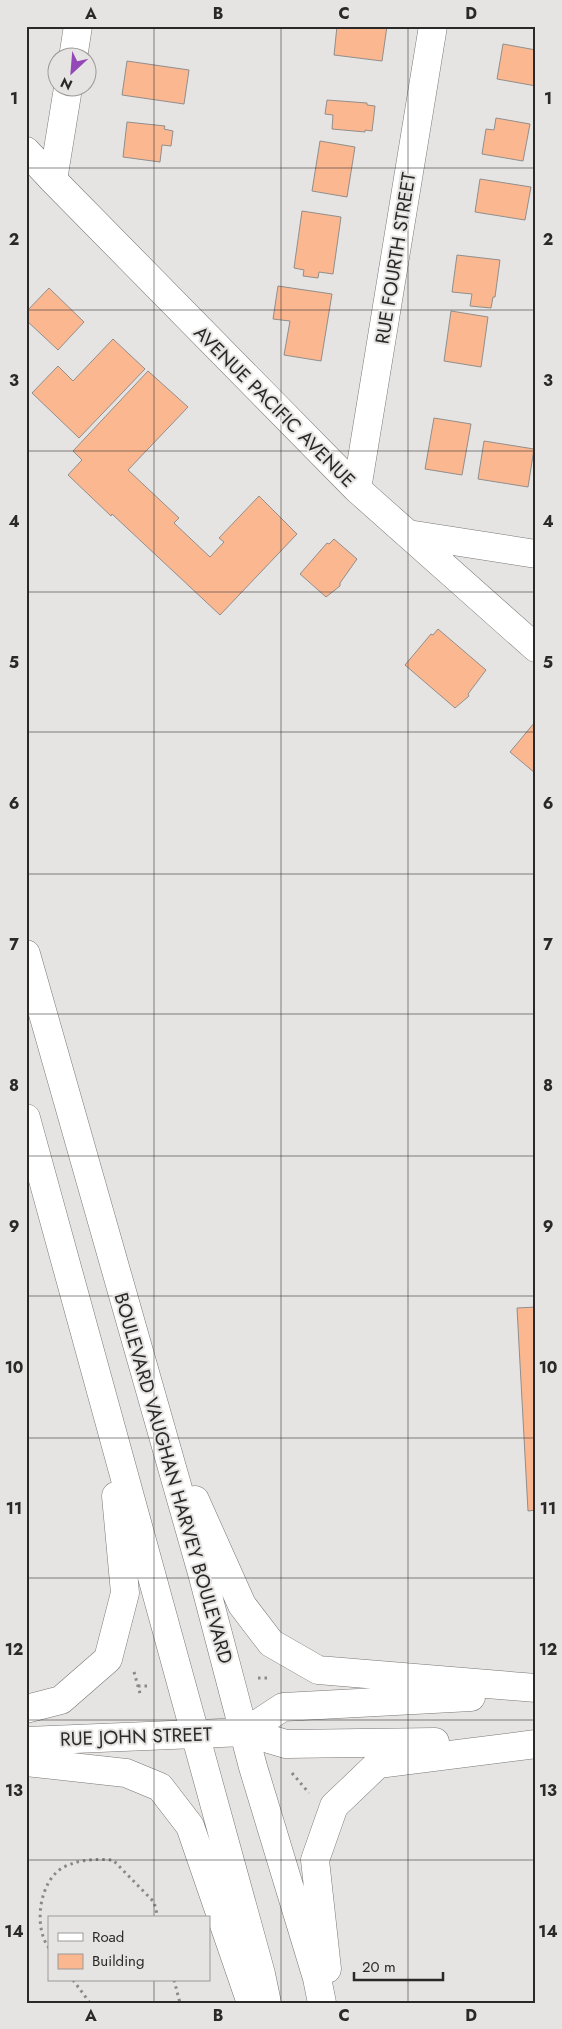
<svg xmlns="http://www.w3.org/2000/svg" width="562" height="2029" font-family="Jost,sans-serif">
<style>
.building{fill:#fbb790;stroke:#918e8c}
.lines{fill:none;stroke-linecap:round;stroke-linejoin:round}
.minor-casing{stroke:#797775;stroke-width:29}
.major-casing{stroke:#797775;stroke-width:29}
.path{stroke:#8a8987;stroke-width:3;stroke-dasharray:2.5 4;stroke-linecap:butt}
.minor{stroke:#fff;stroke-width:28}
.major{stroke:#fff;stroke-width:28}
.grid{fill:none;stroke:#2a2928;stroke-width:1;stroke-opacity:0.55}
.labels{text-anchor:middle;stroke-width:4;stroke-linejoin:round;paint-order:stroke}
.street-label{font-size:19px;fill:#2a2928;stroke:#e6e4e2}
.neatline{fill:none;stroke:#2a2928;stroke-width:2}
.grid-label{font-size:16px;text-anchor:middle;font-weight:bold;fill:#2a2928}
</style>
<rect width="100%" height="100%" fill="#e6e4e2"/>
<path class="building" d="M337,26H387L382,61L334,55Z
M503,44L536,50V86L497,79Z
M127,61L189,70L184,104L122,95Z
M327,100L367,103V105L375,106L372,131L365,130V132L332,129L333,115L325,114Z
M496,118L530,124L523,161L482,154L486,129L494,130Z
M127,122L165,126L164,129L173,131L171,146L162,145L160,162L123,157Z
M320,141L355,147L347,197L312,191Z
M480,179L531,187L525,220L475,212Z
M302,211L341,217L333,274L319,272L318,278L303,276L304,270L294,268Z
M457,255L500,260L495,297H493L491,308L470,306L472,294L452,292Z
M278,286L332,294L321,361L284,355L290,321L273,319Z
M49,288L84,322L58,350L26,320V312Z
M451,311L488,317L481,367L444,361Z
M113,339L145,369L79,438L32,393L58,366L73,381Z
M148,371L188,407L128,470L179,518L174,523L210,557L224,542L219,538L259,496L297,534L220,615L112,514L111,516L68,475L82,460L73,451Z
M434,418L471,424L462,475L425,469Z
M484,441L534,449L528,487L478,479Z
M334,539L357,559L340,583V586L326,597L300,574L327,543L329,544Z
M438,629L486,670L468,694L469,696L455,708L405,665L431,634L433,635Z
M535,722L536,772L535,773L510,752Z
M536,1307V1510L528,1511L517,1308Z"/>
<g class="lines">
<defs>
<path id="minor" d="M73,58L78,26
M26,151L53,180L357,489L536,648
M53,180L68,88
M357,489L433,26
M408,534L536,554
M26,1741L245,1732"/>
<path id="major" d="M26,954L202,1573L253,1767L317,1978L322,2003
M26,1118L261,1974L267,2003
M195,1500L242,1605L271,1643L318,1670L536,1688
M26,1709L61,1700L108,1659L125,1593L116,1496
M245,1732L283,1707L471,1697
M245,1732L286,1744L435,1742
M26,1762L126,1773L160,1787L190,1826L251,2003
M327,1969L315,1860L334,1806L378,1764L536,1744"/>
</defs>
<use href="#minor" class="minor-casing"/>
<use href="#major" class="major-casing"/>
<path class="path" d="M134,1672L141,1697
M258,1678H268
M138,1686H150
M292,1773L309,1793
M49,1948C33,1927 39,1880 64,1867C80,1859 96,1859 113,1860L154,1902L158,1918
M73,1980L90,2003
M174,1980L180,2003"/>
<use href="#minor" class="minor"/>
<use href="#major" class="major"/>
</g>
<path class="grid" d="M154,26V1918M281,26V2003M408,26V2003M26,168H536M26,310H536M26,451H536M26,592H536M26,732H536M26,874H536M26,1014H536M26,1156H536M26,1296H536M26,1438H536M26,1578H536M26,1720H536M26,1860H536M154,1980V2003"/>
<g class="labels">
<g class="street-label">
<text transform="translate(395 258) rotate(-81)" y="7">RUE FOURTH STREET</text>
<text transform="translate(275 406) rotate(45)" y="7">AVENUE PACIFIC AVENUE</text>
<text transform="translate(174 1478) rotate(74)" y="7">BOULEVARD VAUGHAN HARVEY BOULEVARD</text>
<text transform="translate(136 1736) rotate(-2)" y="7">RUE JOHN STREET</text>
</g>
</g>
<rect width="562" height="2029" fill="none" stroke="#e6e4e2" stroke-width="55"/>
<rect x="48" y="1916" width="162" height="65" fill="#e6e4e2" stroke="#9b9998"/>
<rect x="58" y="1933" width="25" height="8" fill="#ffffff" stroke="#9b9998"/>
<text x="92" y="1942" font-size="15" fill="#2a2928">Road</text>
<rect x="58" y="1954" width="25" height="15" fill="#fbb790" stroke="#9b9998"/>
<text x="92" y="1966" font-size="15" fill="#2a2928">Building</text>
<g transform="translate(72 72) rotate(206)"><circle r="24" fill="#e6e4e2" stroke="#9b9998"/>
<path d="M0-4L9 19L0 12L-9 19Z" fill="#9347b8"/>
<text y="-8" font-size="14" font-weight="bold" text-anchor="middle" fill="#2a2928">N</text>
</g>
<path d="M354 1972v8h89v-8" fill="none" stroke="#2a2928" stroke-width="2.5"/>
<text x="362" y="1972" font-size="15" fill="#2a2928" stroke="#e6e4e2" stroke-width="4" paint-order="stroke">20 m</text>
<rect x="28" y="28" width="506" height="1974" class="neatline"/>
<g class="grid-label">
<text x="91" y="19">A</text>
<text x="218" y="19">B</text>
<text x="344" y="19">C</text>
<text x="471" y="19">D</text>
<text x="14" y="104">1</text>
<text x="548" y="104">1</text>
<text x="14" y="245">2</text>
<text x="548" y="245">2</text>
<text x="14" y="386">3</text>
<text x="548" y="386">3</text>
<text x="14" y="527">4</text>
<text x="548" y="527">4</text>
<text x="14" y="668">5</text>
<text x="548" y="668">5</text>
<text x="14" y="809">6</text>
<text x="548" y="809">6</text>
<text x="14" y="950">7</text>
<text x="548" y="950">7</text>
<text x="14" y="1091">8</text>
<text x="548" y="1091">8</text>
<text x="14" y="1232">9</text>
<text x="548" y="1232">9</text>
<text x="14" y="1373">10</text>
<text x="548" y="1373">10</text>
<text x="14" y="1514">11</text>
<text x="548" y="1514">11</text>
<text x="14" y="1655">12</text>
<text x="548" y="1655">12</text>
<text x="14" y="1796">13</text>
<text x="548" y="1796">13</text>
<text x="14" y="1937">14</text>
<text x="548" y="1937">14</text>
<text x="91" y="2021">A</text>
<text x="218" y="2021">B</text>
<text x="344" y="2021">C</text>
<text x="471" y="2021">D</text>
</g>
</svg>
